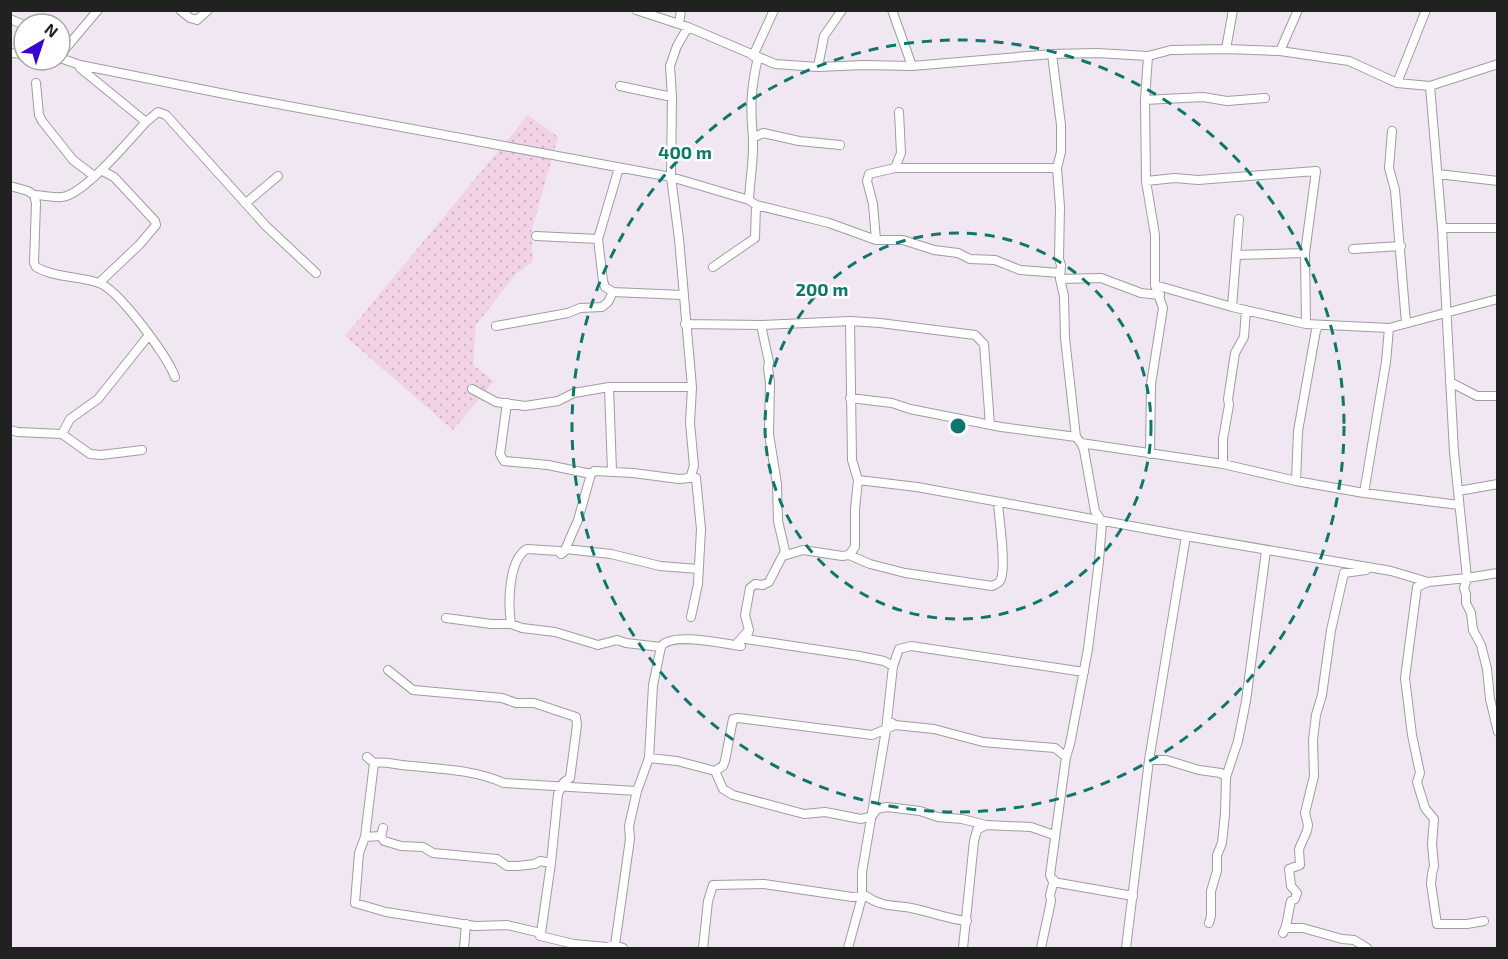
<svg xmlns="http://www.w3.org/2000/svg" width="1508" height="959" font-family="'Exo 2',sans-serif">
<style>
.farmland{fill:url(#farmland-dots)}
.lines{fill:none;stroke-linecap:round;stroke-linejoin:round}
.street-casing{stroke:#9e9e9e;stroke-width:10}
.street{stroke:#fff;stroke-width:8}
.ring{fill:none;stroke:#0f766e;stroke-width:3;stroke-dasharray:10 8}
.centre{fill:#0f766e;stroke:#fff;stroke-width:3}
.ring-label{font-size:18px;text-anchor:middle;font-weight:bold;fill:#0f766e;stroke:#fff;stroke-width:5;stroke-linejoin:round;paint-order:stroke}
</style>
<defs>
<pattern id="farmland-dots" width="8" height="8" patternUnits="userSpaceOnUse" patternTransform="scale(1.5)"><rect width="8" height="8" fill="#f1d2e6"/><path d="M2 2h.1M6 6h.1" fill="none" stroke="#ceb4c5" stroke-width="1.8" stroke-linecap="round"/></pattern>
</defs>
<rect width="100%" height="100%" fill="#f1e7f2"/>
<path class="farmland" d="M528,115L558,137L531,233L533,261L515,275L476,325L473,365L494,381L453,430L345,336Z"/>
<g class="lines">
<defs>
<path id="street" d="M180,10L190,18L197,20L208,10
M636,10L688,27L775,64L818,67L863,65L912,66L1052,54L1097,53L1148,56L1171,50L1226,49L1280,51L1349,61L1397,83L1430,86L1498,64
M892,10L912,66
M10,19L24,25
M679,24L681,10
M1226,49L1233,10
M1280,51L1298,10
M10,53L24,54
M1052,54L1061,125V152L1057,168L1060,207L1059,259L1061,265L1060,279L1064,296L1065,338L1076,437L1081,443L1084,450L1095,511L1102,522L1099,561L1088,649L1070,744L1066,757L1050,875L1053,882L1133,896
M60,55L98,10
M753,56L774,10
M1148,56L1145,100L1146,181L1155,235V285L1163,308L1151,384L1150,454
M758,57C751,88 750,106 753,138C754,158 750,179 749,200L756,205L829,223L876,240H903L934,250L958,253L970,259L995,260L1020,270L1060,273
M60,58L80,65
M818,67L824,36L842,10
M36,83L39,115L42,121L73,160L94,176
M1397,83L1426,10
M620,86L672,97
M1145,100L1203,97L1227,101L1265,98
M1392,131L1389,168L1395,190L1406,323
M753,138L763,133L799,141L840,145
M619,168L598,239L603,281L605,287L613,292L682,295
M895,168H1057
M1438,174L1498,181
M1146,181L1175,178L1198,180L1316,171L1305,253L1236,255
M10,186L28,191L34,195L36,203L34,263L36,267C55,278 79,276 99,283C119,290 168,357 175,377
M34,195C43,195 53,198 62,197C84,195 130,139 146,122
M246,203L278,176
M1442,228H1498
M536,236L598,239
M876,240L873,204L867,181L869,174L895,168L901,153L899,112
M1353,249L1401,246
M1305,253L1306,324
M713,267L755,238L756,205
M316,273L266,226L166,115L158,112L146,122L80,68V65L240,97L671,177L749,200
M1060,279L1101,278L1141,293L1160,295
M99,283L140,244L156,225L155,221L114,177L101,170
M1155,285L1232,307L1306,324L1389,328L1498,299
M1232,307L1239,219
M685,324L761,325
M496,326L568,313L580,308L602,307L608,302L613,292
M1450,382L1477,396H1498
M609,387L612,471
M472,389L496,402L525,406L558,401L574,393L609,387H692
M850,398L892,403L910,409L1001,427L1076,437
M507,403L500,454L504,461L548,465L591,474L594,471L633,473L679,479L690,478L694,466L690,423L692,387L679,239L671,177L672,97L670,66L677,46L688,27
M10,430L18,432L62,434L90,454L101,455L142,450
M62,434L70,419L98,399L149,335
M1081,443L1223,464L1296,481L1364,493L1459,505
M1223,464V439L1229,405L1228,399L1235,353L1244,337L1246,310
M690,478H696L701,529L698,584L691,617
M858,480L917,487L1186,536
M1296,481L1298,431L1316,330L1319,325
M1458,491L1498,484
M1364,493L1386,362L1389,328
M566,549L611,554L660,566L698,569
M849,555L870,564L905,573L992,586C996,584 998,584 1000,581C1007,570 999,518 998,503
M783,556L803,550L842,556L849,555L855,547V509L858,480L852,460L850,321
M1344,573L1366,570
M1498,573L1467,578L1464,588L1466,594V603L1471,613L1473,630L1481,645L1487,669L1490,699L1498,732
M1428,582L1417,587L1405,678L1412,735L1420,773L1417,782L1425,808L1434,819L1432,844L1434,866L1432,874L1431,884L1437,924H1467L1484,921
M446,618L491,624H511L522,628L555,632L598,645L617,640L626,643L661,647
M511,624C508,604 508,560 527,549L559,551L561,554L564,552L578,520L591,474
M893,666L884,661L859,656L746,639L749,630L745,615L750,588L755,584L763,585L769,582L785,551L778,521L777,484L769,434L770,383L768,368L769,362L761,325L850,321L880,323L975,335L984,344L990,425
M892,723L895,725L934,729L983,742L1055,748L1066,757
M367,757L374,763C385,761 392,764 402,765C437,769 472,769 504,783L637,791
M649,758L677,761L715,771L723,766L725,761L733,719L738,718L872,735L895,725
M1149,760H1166L1199,770L1221,773L1226,777L1225,814L1222,843L1217,855V871L1211,891V916L1209,923
M715,771L723,789L733,795L804,814L825,812L861,819L872,816L877,809L887,807L920,811L938,817L962,819L986,825L1031,827L1054,835
M1226,777L1238,741L1246,701L1266,551
M383,828L381,836L384,841L401,846L423,847L433,853L497,859L507,866H518L535,864L540,861L551,863L558,794L564,782L570,778L577,725L576,717L534,703H516L502,698L413,690L388,670
M381,836L365,837L359,853L355,903L386,912L475,926L507,925L541,933L540,936L574,944L607,947L615,945L623,948
M365,837L374,763
M1286,928H1303L1342,939L1354,940L1367,948
M541,933L551,863
M1283,933C1288,925 1288,912 1291,901L1295,899L1297,893L1291,886L1289,869L1300,865L1299,849L1307,831L1308,825L1305,813L1314,776L1313,740L1316,715L1322,695L1331,630L1344,573
M615,945L630,839L629,826L637,791L649,758L653,685L661,647C670,631 725,644 741,646L738,642L747,632
M464,948L466,924
M703,948L708,901L713,885L764,884L852,897L866,896C881,907 894,905 911,908C931,912 948,919 967,921
M848,948L862,897V872L886,730L893,666L899,649L911,646L1084,672
M963,948L974,841L977,830L986,825
M1041,948L1051,901L1050,895L1054,880
M1126,948L1149,760L1186,536L1391,571L1428,582L1467,578L1454,452L1442,228L1430,86"/>
</defs>
<use href="#street" class="street-casing"/>
<use href="#street" class="street"/>
</g>
<g class="ring">
<circle cx="958" cy="426" r="193"/>
<circle cx="958" cy="426" r="386"/>
</g>
<circle cx="958" cy="426" r="9" class="centre"/>
<g class="ring-label">
<text x="685" y="159">400 m</text>
<text x="822" y="296">200 m</text>
</g>
<rect width="1508" height="959" fill="none" stroke="#212121" stroke-width="24"/>
<g transform="translate(42 42) rotate(39)"><circle r="28" fill="#ffffff" stroke="#a6a6a6" stroke-width="1.5"/>
<path d="M0-4.5L10 22L0 15L-10 22Z" fill="#3a00d2"/>
<text y="-9" font-size="16" font-weight="bold" text-anchor="middle" fill="#212121">N</text>
</g>
</svg>
